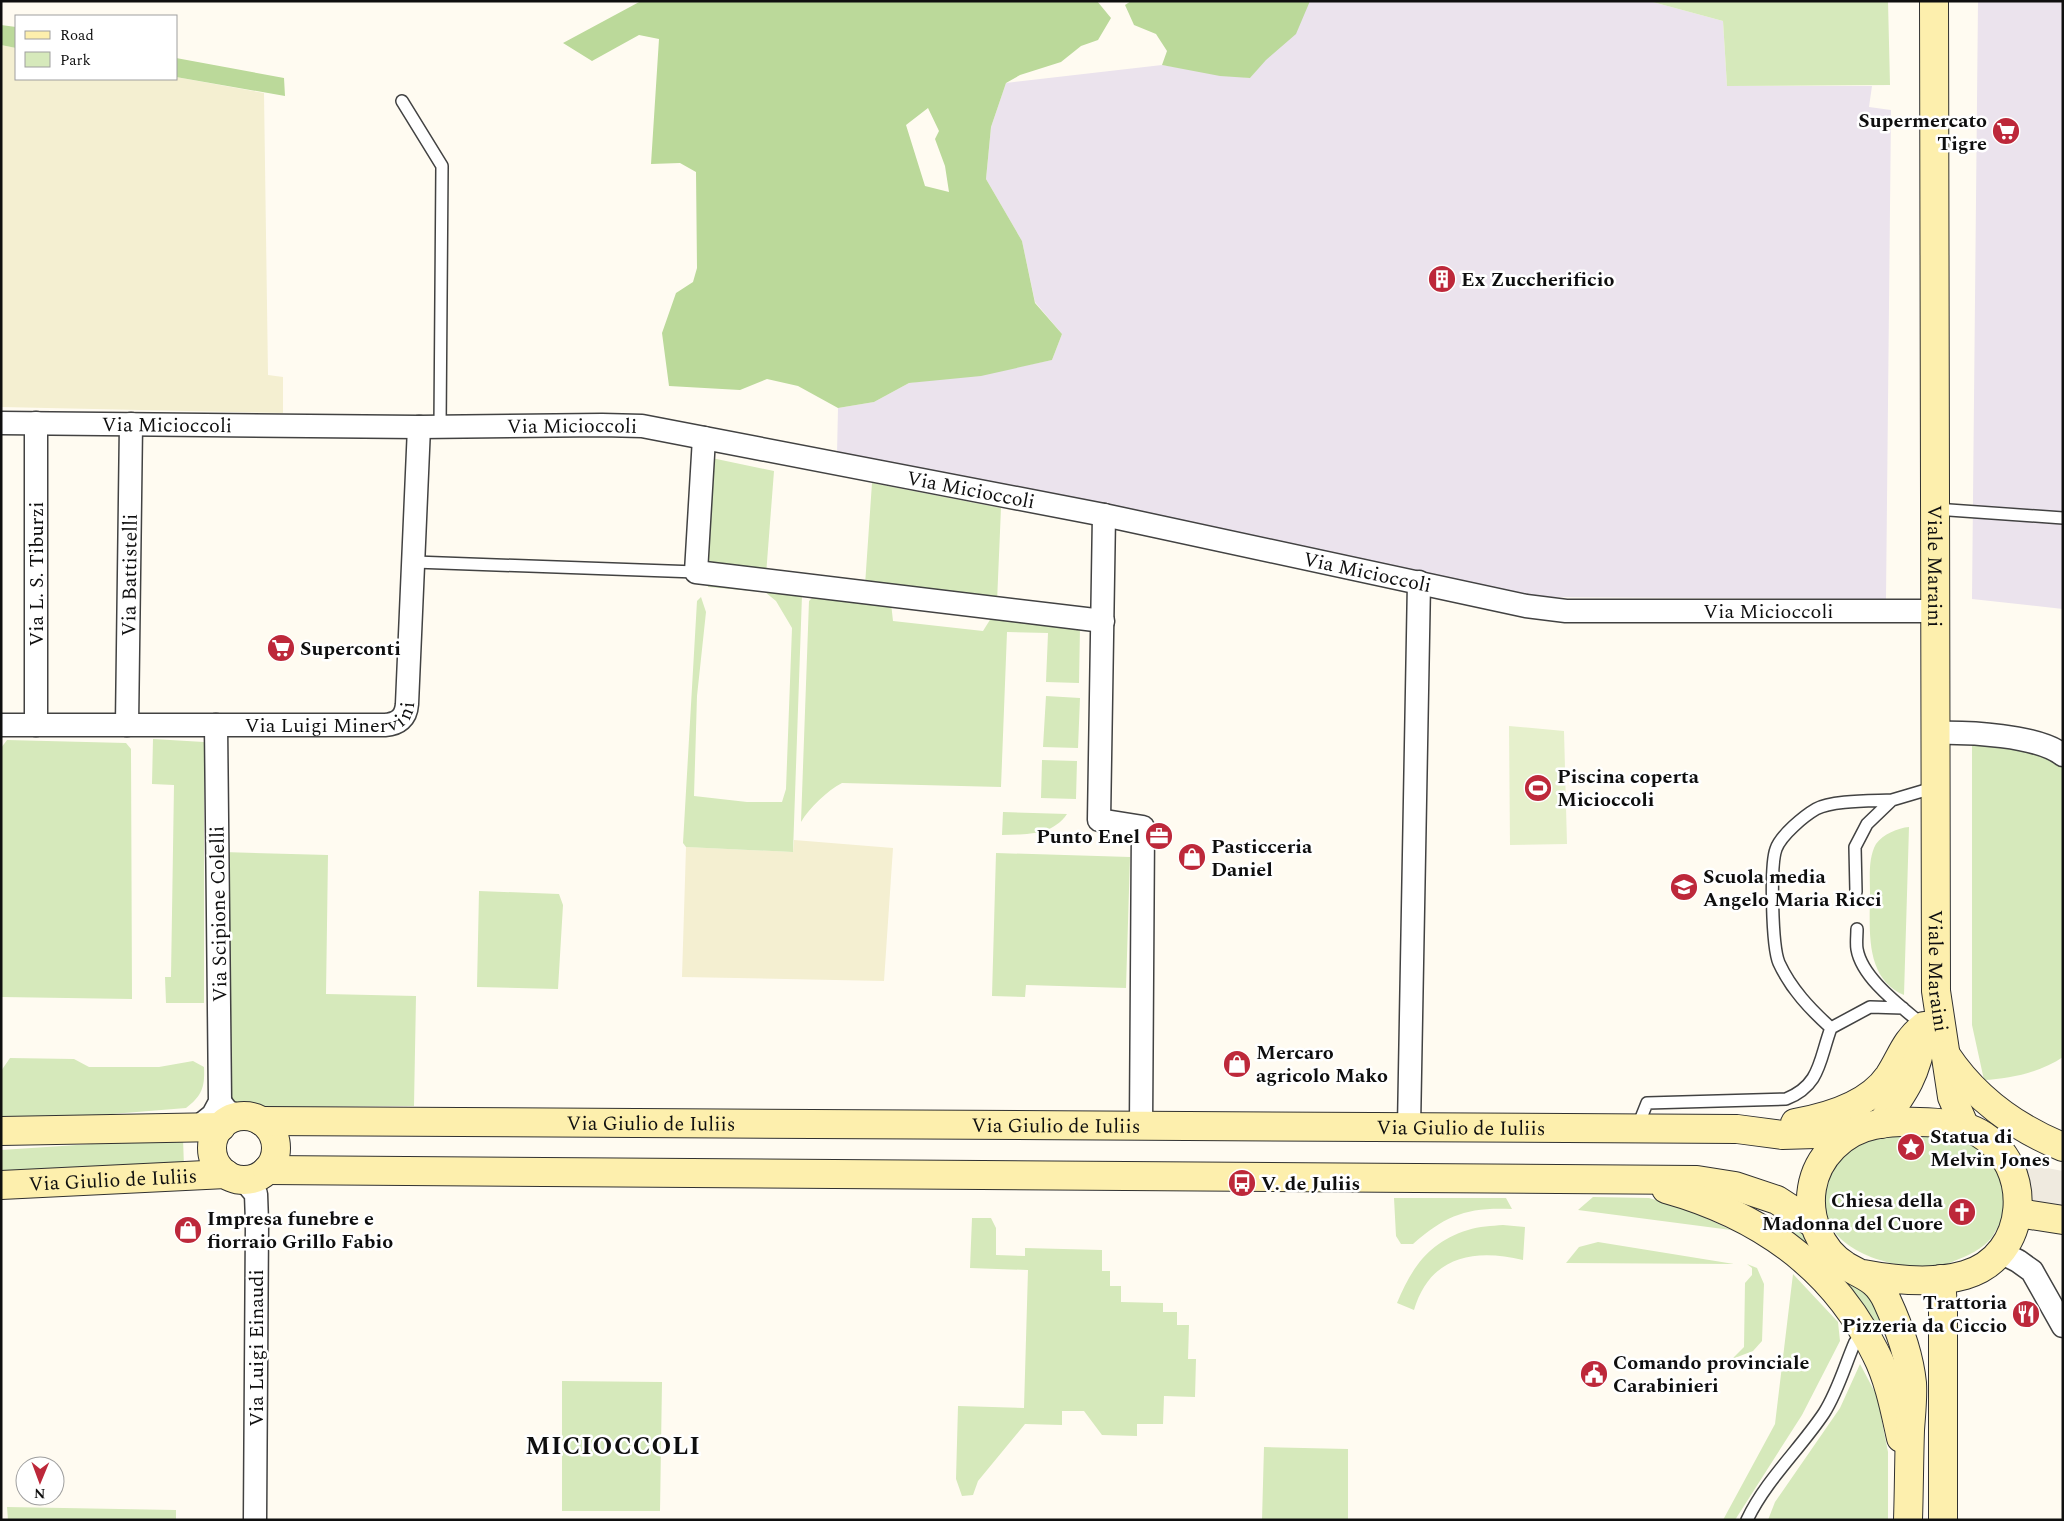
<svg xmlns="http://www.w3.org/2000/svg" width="2064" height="1521" font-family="Spectral,serif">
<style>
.industrial{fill:#ebe3ed}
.farmland{fill:#f4efd1}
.green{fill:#d6e9bb}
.forest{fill:#bbd99a;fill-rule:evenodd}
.pitch{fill:#e6f0cc}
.plaza{fill:#efeadf}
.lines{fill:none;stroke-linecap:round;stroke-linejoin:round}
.lane-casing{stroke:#424242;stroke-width:14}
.street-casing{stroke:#424242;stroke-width:25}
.secondary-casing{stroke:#313131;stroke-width:30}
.lane{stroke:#fff;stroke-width:11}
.street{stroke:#fff;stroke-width:22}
.secondary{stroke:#fdefad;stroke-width:28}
.labels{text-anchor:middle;stroke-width:5;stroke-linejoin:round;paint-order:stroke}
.poi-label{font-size:20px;font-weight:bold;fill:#0f0f0f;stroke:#fff;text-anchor:start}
.street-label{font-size:20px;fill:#0f0f0f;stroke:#fff}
.district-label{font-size:25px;font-weight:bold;letter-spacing:1px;fill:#0f0f0f;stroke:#fff}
</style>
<rect width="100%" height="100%" fill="#fffbf1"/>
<path class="industrial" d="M1310,1H1649L1723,21L1727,86H1872L1869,107L1891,110L1886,599L1533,597L1114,505L837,454L838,408L874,402L909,383L1007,369L1052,360L1062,334L1035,302L1022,241L986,179L991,127L1006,83L1162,65L1250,78L1304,12Z
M1978,1H2063V609L1972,599Z"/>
<path class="farmland" d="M1,45L16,48V79H176V77L264,93L268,375L283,377V413L1,407Z
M794,840L893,848L884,981L682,977L686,847L793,852Z"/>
<path class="green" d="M1649,1H1888L1890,85L1727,86L1723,21Z
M707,457L774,471L766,575L701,568Z
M872,483L1001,508L997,602L865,585Z
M707,580L802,595L793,852L686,847L683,843L697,601L701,597L706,612L697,696L694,796L747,802H782L786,789L792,628L776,601L765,592L708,587Z
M818,592L891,603L893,621L983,631L993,615L1080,628L1079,683L1046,682L1048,633L1007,632L1001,787L842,783C827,791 810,807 801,822L809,601Z
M1046,696L1080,698L1078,748L1043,747Z
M1972,733L2063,755V1057C2041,1072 2010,1079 1984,1080L1972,1025Z
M153,739L204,742V1003H166L165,977H171L174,785L152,784Z
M7,740L126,743L131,749L132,999L2,997L1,748Z
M1042,760L1077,761L1076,799L1041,798Z
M1003,812L1067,814C1052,836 1026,834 1002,835Z
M1909,827L1904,995C1864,978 1870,929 1870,893C1870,878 1868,858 1876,844C1883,834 1898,828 1909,827Z
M223,852L328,855L326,994L416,996L414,1106L241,1107L229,1102Z
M996,853L1130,857L1126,988L1026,985L1025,997L992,996Z
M479,891L559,894L563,905L558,989L477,987Z
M10,1058L74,1059L89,1067H159L193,1061L204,1067C205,1087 202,1096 186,1108L1,1123V1071Z
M1926,1131C1938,1133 1952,1135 1963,1140C1990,1152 2012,1179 2005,1212C2003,1219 1998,1226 1995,1232C1989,1245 1972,1254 1959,1259C1953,1261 1945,1266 1938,1267C1890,1271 1808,1247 1827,1185C1831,1171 1841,1157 1852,1148C1869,1135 1905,1134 1926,1131Z
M183,1138L184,1167L1,1179V1150Z
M1593,1197L1649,1198L1687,1209L1731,1230L1578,1210Z
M1394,1198H1506L1512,1209C1467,1207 1446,1215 1413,1244H1401L1396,1236Z
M1781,1211L1874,1294L1889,1318L1870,1324L1775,1224Z
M972,1218H991L996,1228V1255L1025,1256V1248L1102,1250V1271H1110V1286H1121V1302L1163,1303V1312H1177V1325H1189L1188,1359H1196L1195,1397L1164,1396L1163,1424H1137V1436L1102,1435L1084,1411H1062V1425L1025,1424L978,1481L973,1495L962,1496L956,1479L958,1406L1024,1408L1028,1270L970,1268Z
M1503,1225L1525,1227L1523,1260C1474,1248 1430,1256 1414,1310L1397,1303C1412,1267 1429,1242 1468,1230C1479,1226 1492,1226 1503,1225Z
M1598,1242L1734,1264L1566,1263L1579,1247Z
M1747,1264L1757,1268L1764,1284L1762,1341L1753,1351L1732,1359L1744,1347L1745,1283L1752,1275V1268Z
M1793,1274L1838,1322L1840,1341L1802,1415L1735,1520H1723L1775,1424Z
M1860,1364L1877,1396L1888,1452V1520H1768L1775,1502L1840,1408Z
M562,1381L662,1382L660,1511H562Z
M1264,1447L1348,1449V1520H1262Z
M7,1507L176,1510V1520H8Z"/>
<path class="forest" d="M641,1H1097L1111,18L1098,40L1081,46L1061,62L1020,75L1006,83L991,127L986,179L1022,241L1035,303L1062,334L1052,360L981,376L909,383L874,402L838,408L798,386L767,379L740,390L669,386L662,333L676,293L693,282L697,268L696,172L680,163L651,164L659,39L639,35L592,61L563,43ZM928,108L939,131L935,139L945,166L949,192L925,186L906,125Z
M1131,1H1310L1296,34L1266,60L1250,78L1220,76L1162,65L1167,51L1156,34L1134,25L1125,5Z
M1,25L16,27V48L1,45Z
M176,58L284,78L285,96L176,77Z"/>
<path class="pitch" d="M1509,726L1564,731L1567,844L1510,845Z"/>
<path class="plaza" d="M2017,1159L2026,1164L2063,1171V1213L2030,1211V1186Z"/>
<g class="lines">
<defs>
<path id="lane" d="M402,101L442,166L440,427
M1935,509L2063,518
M415,562L696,572
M1892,800C1873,801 1832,800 1816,809C1804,816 1781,835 1776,849C1770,865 1772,947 1779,963C1791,989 1810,1009 1831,1028L1870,1007L1903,1008
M1856,892L1855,847L1867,824L1892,800L1936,787
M1857,929C1857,936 1856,943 1857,949C1862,979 1902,1007 1924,1026
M1637,1128L1647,1103L1786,1099C1821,1085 1819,1060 1831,1028
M1747,1520C1766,1480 1800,1449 1824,1413C1838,1391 1845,1365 1855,1342"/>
<g id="street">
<path id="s1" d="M1,423L419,427L602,425L642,426L1104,515L1526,606L1566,611H1935"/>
<path d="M36,423V725"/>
<path d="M704,438L696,572L1103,621"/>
<path d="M1104,515L1099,820L1143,827L1141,1126"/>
<path id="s2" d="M1,725H385C398,724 406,718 407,704L419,427"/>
<path id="s3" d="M127,725L131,424"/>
<path d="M1935,733C1968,732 2037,735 2063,755"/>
<path d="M220,1102L227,1111L240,1117"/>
<path d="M198,1127L213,1115L220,1102L216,725"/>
<path d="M1409,1127L1419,582"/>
<path d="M244,1180L256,1194L257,1222L255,1520"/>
<path d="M2000,1252L2018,1261L2032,1271L2063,1326"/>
</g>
<g id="secondary">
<path id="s4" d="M1934,1L1936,991L1952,1097L1965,1127"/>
<path d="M1946,1055C1974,1097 2016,1128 2063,1147"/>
<circle cx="244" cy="1148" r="32"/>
<path id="s5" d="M261,1121L1737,1129L1782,1135L1850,1133"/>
<path d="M1795,1123C1829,1117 1869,1105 1889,1076C1902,1056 1904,1042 1924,1026"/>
<path d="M1881,1124C1905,1091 1917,1074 1923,1033"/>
<path d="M1,1131L221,1127"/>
<path d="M267,1170L1697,1180L1735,1186L1777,1200L1814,1224"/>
<path id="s6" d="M1,1185L226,1174"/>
<path d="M1666,1189C1759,1215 1833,1266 1876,1354C1889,1379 1895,1411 1901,1438"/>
<path d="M2018,1213L2063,1220"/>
<path d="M1863,1274C1894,1280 1934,1284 1965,1275C2030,1256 2035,1165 1979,1133C1957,1120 1899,1120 1874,1125C1843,1131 1817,1157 1812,1188C1807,1217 1820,1250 1846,1266C1865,1277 1877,1279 1887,1301C1899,1327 1909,1354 1912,1383C1913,1398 1911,1415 1910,1430C1909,1460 1909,1490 1908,1520"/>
<path d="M1941,1279L1943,1307V1520"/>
</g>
</defs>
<use href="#lane" class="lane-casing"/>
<use href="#street" class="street-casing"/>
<use href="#secondary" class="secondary-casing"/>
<use href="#lane" class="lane"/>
<use href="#street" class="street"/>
<use href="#secondary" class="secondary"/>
</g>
<defs>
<symbol id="supermarket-disc" viewBox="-11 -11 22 22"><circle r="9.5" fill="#bd283a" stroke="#fff"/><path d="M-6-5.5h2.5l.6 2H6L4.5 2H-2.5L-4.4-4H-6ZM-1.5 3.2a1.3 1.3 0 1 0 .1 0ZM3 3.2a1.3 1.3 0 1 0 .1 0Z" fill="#fff"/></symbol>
<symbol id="building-disc" viewBox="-11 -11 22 22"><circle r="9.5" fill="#bd283a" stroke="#fff"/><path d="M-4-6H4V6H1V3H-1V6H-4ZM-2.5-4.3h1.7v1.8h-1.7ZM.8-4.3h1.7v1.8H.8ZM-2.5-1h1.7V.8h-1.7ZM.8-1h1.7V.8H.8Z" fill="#fff"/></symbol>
<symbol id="stadium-disc" viewBox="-11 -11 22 22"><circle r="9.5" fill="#bd283a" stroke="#fff"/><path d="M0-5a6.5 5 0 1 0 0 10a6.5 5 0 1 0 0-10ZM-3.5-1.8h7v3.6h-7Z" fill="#fff"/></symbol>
<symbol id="office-disc" viewBox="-11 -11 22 22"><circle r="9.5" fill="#bd283a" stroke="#fff"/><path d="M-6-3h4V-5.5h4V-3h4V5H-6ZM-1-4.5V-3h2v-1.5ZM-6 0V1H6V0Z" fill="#fff"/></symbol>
<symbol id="shop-disc" viewBox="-11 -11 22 22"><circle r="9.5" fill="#bd283a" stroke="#fff"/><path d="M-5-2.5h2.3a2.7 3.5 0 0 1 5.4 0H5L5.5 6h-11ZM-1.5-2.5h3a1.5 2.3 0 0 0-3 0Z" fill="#fff"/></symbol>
<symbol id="school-disc" viewBox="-11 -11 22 22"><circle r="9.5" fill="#bd283a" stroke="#fff"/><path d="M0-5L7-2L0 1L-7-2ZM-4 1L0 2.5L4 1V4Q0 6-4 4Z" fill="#fff"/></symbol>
<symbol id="sight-disc" viewBox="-11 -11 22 22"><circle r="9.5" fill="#bd283a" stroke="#fff"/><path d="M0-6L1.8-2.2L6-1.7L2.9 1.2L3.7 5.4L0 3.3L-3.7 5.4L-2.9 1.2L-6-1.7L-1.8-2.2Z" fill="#fff"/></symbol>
<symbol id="bus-disc" viewBox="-11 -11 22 22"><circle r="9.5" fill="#bd283a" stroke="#fff"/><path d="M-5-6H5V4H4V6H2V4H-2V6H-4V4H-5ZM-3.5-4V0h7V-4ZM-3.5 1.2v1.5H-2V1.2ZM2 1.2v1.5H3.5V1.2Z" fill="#fff"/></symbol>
<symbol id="church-disc" viewBox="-11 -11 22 22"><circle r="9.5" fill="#bd283a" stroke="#fff"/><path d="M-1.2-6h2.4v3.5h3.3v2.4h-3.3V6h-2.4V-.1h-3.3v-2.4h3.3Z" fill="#fff"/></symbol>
<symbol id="restaurant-disc" viewBox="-11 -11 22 22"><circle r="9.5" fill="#bd283a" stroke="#fff"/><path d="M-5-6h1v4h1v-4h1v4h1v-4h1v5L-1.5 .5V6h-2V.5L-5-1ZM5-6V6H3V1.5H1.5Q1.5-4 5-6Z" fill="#fff"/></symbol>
<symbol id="civic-disc" viewBox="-11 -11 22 22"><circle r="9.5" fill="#bd283a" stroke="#fff"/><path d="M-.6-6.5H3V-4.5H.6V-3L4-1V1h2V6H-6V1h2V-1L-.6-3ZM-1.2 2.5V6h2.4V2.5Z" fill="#fff"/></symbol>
</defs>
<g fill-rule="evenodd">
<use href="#supermarket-disc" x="1990" y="115" width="32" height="32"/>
<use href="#building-disc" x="1426" y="263" width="32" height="32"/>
<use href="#supermarket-disc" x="265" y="632" width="32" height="32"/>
<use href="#stadium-disc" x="1522" y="772" width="32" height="32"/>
<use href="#office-disc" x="1143" y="820" width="32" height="32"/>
<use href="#shop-disc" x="1176" y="841" width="32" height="32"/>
<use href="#school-disc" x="1668" y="871" width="32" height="32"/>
<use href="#shop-disc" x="1221" y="1048" width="32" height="32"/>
<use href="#sight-disc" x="1895" y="1131" width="32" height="32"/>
<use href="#bus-disc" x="1226" y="1167" width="32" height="32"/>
<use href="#church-disc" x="1946" y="1196" width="32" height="32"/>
<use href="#shop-disc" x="172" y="1214" width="32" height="32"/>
<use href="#restaurant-disc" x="2010" y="1298" width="32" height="32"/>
<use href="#civic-disc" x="1578" y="1358" width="32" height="32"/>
</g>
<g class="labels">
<g class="poi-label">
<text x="1987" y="127" text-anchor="end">Supermercato<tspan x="1987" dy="23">Tigre</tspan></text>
<text x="1461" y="286">Ex Zuccherificio</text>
<text x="300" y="655">Superconti</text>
<text x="1557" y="783">Piscina coperta<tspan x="1557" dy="23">Micioccoli</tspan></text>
<text x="1140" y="843" text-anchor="end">Punto Enel</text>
<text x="1211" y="853">Pasticceria<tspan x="1211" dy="23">Daniel</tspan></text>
<text x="1703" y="883">Scuola media<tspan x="1703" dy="23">Angelo Maria Ricci</tspan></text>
<text x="1256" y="1059">Mercaro<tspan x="1256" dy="23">agricolo Mako</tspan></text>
<text x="1930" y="1143">Statua di<tspan x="1930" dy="23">Melvin Jones</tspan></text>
<text x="1261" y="1190">V. de Juliis</text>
<text x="1943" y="1207" text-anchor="end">Chiesa della<tspan x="1943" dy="23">Madonna del Cuore</tspan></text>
<text x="207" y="1225">Impresa funebre e<tspan x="207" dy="23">fiorraio Grillo Fabio</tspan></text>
<text x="2007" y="1309" text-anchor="end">Trattoria<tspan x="2007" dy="23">Pizzeria da Ciccio</tspan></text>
<text x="1613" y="1369">Comando provinciale<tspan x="1613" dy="23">Carabinieri</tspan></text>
</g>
<g class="street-label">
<text dy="7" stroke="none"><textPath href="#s1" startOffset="166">Via Micioccoli</textPath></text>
<text dy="7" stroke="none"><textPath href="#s1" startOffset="571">Via Micioccoli</textPath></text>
<text dy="7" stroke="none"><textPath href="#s1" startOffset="976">Via Micioccoli</textPath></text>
<text dy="7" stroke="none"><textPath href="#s4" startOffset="565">Viale Maraini</textPath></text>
<text dy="7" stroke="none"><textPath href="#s1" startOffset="1381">Via Micioccoli</textPath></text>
<text transform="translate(36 574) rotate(-90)" y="7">Via L. S. Tiburzi</text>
<text dy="7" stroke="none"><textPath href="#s3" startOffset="150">Via Battistelli</textPath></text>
<text dy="7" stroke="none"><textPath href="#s1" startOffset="1786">Via Micioccoli</textPath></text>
<text dy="7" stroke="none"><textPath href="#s2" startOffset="332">Via Luigi Minervini</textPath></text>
<text transform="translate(218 914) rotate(-91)" y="7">Via Scipione Colelli</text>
<text dy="7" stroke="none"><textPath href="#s4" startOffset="970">Viale Maraini</textPath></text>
<text dy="7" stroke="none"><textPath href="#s5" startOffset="390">Via Giulio de Iuliis</textPath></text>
<text dy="7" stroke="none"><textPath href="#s5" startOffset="795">Via Giulio de Iuliis</textPath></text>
<text dy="7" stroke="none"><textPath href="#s5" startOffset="1200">Via Giulio de Iuliis</textPath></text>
<text dy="7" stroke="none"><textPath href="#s6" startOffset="112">Via Giulio de Iuliis</textPath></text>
<text transform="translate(256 1348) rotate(-90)" y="7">Via Luigi Einaudi</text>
</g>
<g class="district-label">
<text x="613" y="1454">MICIOCCOLI</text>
</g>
</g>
<rect width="2064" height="1521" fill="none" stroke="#0f0f0f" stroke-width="5"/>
<rect x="15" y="15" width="162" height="65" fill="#ffffff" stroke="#9f9f9f"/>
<rect x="25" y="31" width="25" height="8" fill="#fdefad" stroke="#9f9f9f"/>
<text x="60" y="40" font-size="15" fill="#0f0f0f">Road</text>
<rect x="25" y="52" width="25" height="15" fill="#d6e9bb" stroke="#9f9f9f"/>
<text x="60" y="65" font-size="15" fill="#0f0f0f">Park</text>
<g transform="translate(40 1481) rotate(181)"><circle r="24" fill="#ffffff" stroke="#9f9f9f"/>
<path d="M0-4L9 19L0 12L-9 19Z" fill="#bd283a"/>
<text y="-8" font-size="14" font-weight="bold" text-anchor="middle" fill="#0f0f0f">N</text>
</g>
</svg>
